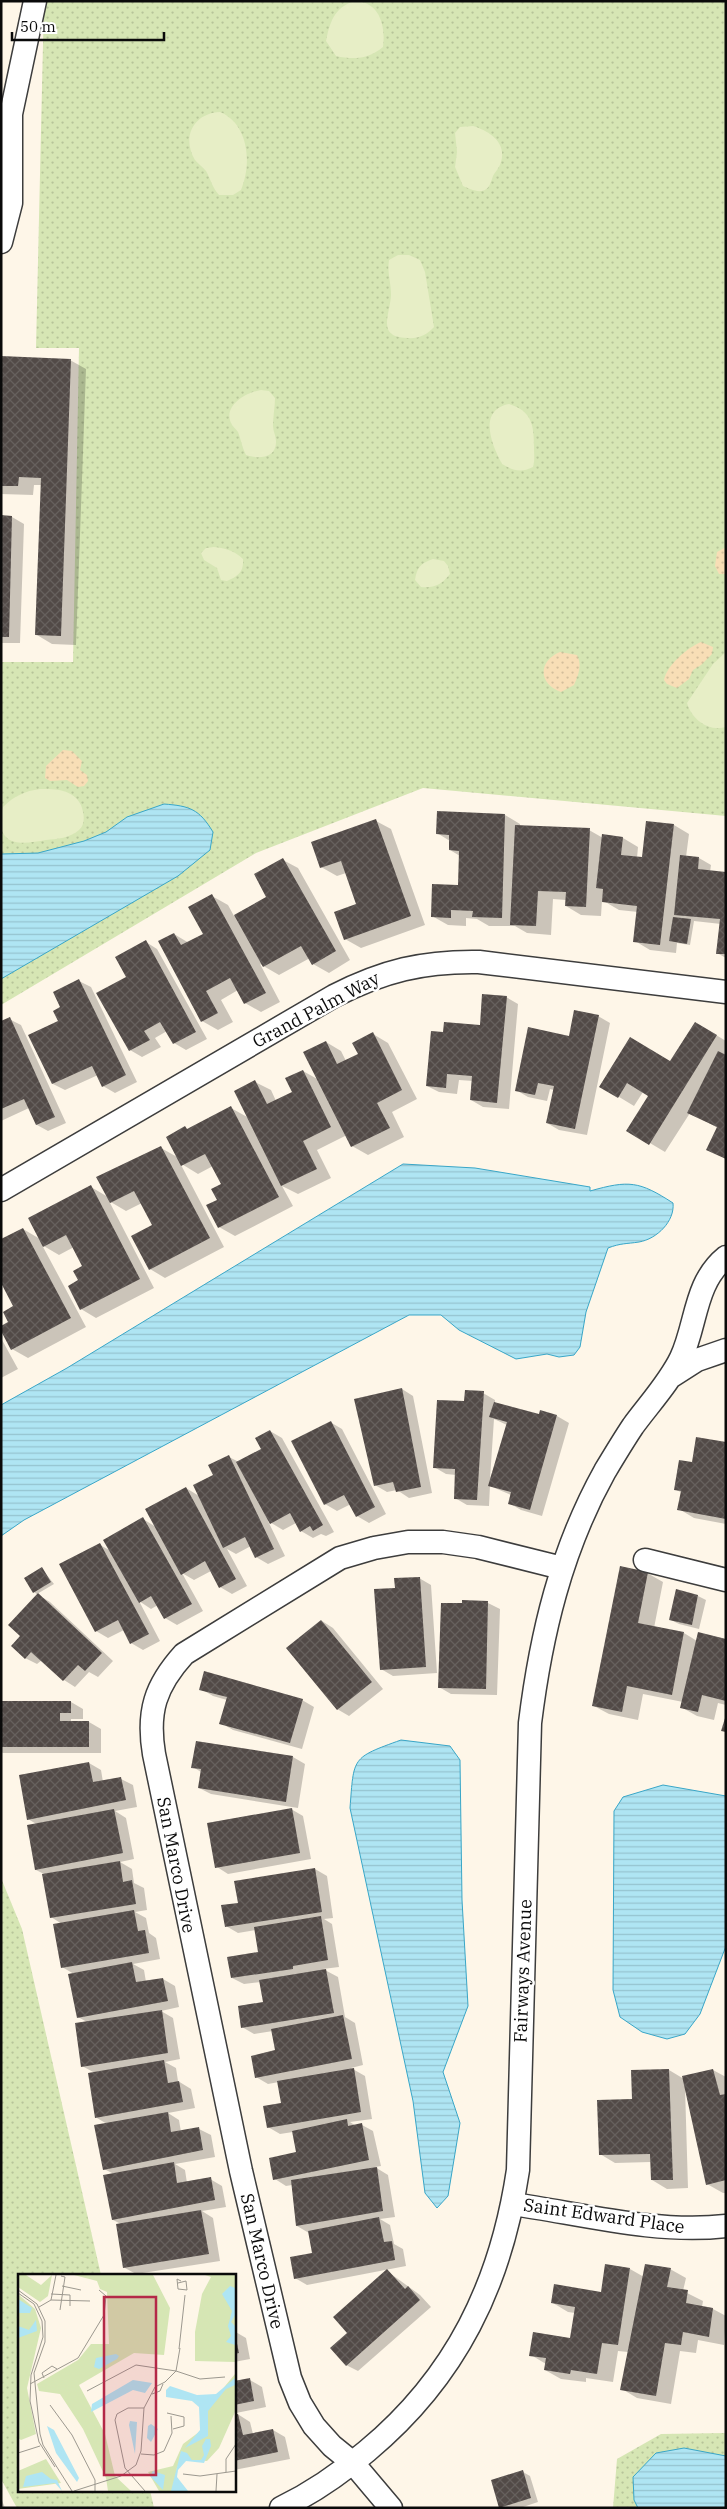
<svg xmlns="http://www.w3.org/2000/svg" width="727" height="2509" font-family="'IBM Plex Serif',serif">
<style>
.grass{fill:url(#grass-dots)}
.sand{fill:url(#sand-dots)}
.pitch{fill:#e7eec6}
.water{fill:url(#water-rules);stroke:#39a6c7}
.shadow{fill:#0003;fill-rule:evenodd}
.building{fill:url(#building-cross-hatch)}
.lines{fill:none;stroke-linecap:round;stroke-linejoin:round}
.minor-casing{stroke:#3d3d3d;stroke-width:25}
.minor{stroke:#fff;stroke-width:22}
.labels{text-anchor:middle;stroke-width:5;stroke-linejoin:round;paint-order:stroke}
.street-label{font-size:18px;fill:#0a0a0a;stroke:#fff}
.inset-road{fill:none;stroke:#9c988f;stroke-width:1}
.view{fill:#b42947;fill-opacity:0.15;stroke:#b42947;stroke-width:2.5}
.inset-edge{fill:none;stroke:#0a0a0a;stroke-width:2.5}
</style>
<defs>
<pattern id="grass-dots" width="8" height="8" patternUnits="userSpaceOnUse" patternTransform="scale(1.25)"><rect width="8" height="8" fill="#d6e6b4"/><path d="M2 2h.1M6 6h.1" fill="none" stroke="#b6c499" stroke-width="1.8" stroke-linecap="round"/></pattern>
<pattern id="sand-dots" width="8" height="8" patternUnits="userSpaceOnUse" patternTransform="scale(1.25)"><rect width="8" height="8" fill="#f8deb6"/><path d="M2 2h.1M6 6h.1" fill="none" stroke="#d3bd9b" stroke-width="1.8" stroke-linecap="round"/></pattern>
<pattern id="water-rules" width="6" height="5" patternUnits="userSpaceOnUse" patternTransform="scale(1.25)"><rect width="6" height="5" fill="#afe5f3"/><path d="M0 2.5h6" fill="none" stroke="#95c3cf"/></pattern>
<pattern id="building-cross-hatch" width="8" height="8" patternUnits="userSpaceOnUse" patternTransform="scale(1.25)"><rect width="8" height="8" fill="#524a47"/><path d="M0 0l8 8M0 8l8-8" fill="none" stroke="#66605d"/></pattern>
</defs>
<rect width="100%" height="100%" fill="#fef6e8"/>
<path class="grass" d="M44,1H726V816L423,788L256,853L1,1005V662H73L79,348H36Z
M1,1878L22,1929L101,2275H19V2490H150L154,2508H17L1,2479Z
M726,2433V2508H613L617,2459L661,2434Z"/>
<path class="sand" d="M726,547V574H719L715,566L717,552Z
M701,642L713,647L712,654L701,665L693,670L689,679L677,688L667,684L664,680C667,665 687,648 701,642Z
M560,652L577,655C582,665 579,674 574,685L561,692C538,684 538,661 560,652Z
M63,750L72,751L82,761L80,770L87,775L88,781L84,786L78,787L67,780L50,781L45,778L46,766Z"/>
<path class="pitch" d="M354,1C379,1 386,25 383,47C369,59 354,60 336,56L326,41C330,22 334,8 354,1Z
M220,112C249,124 252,164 241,190L233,195H219C212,187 211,180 206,171C203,167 198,164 195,160C181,137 194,113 220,112Z
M473,126C489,131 507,142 501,162C500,167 495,172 493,176C491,182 489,190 482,191C475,192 468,188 463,186L455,167L457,152L455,133L460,127Z
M398,255H409L420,260L425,272L434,327C427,335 418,339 407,338C376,337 390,315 391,295C391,282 387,273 389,260Z
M261,390L269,391L275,398C275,407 273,416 273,426C273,431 276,436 276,441C277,459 257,459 246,455C242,447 241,440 238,432C236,429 232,426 231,423C223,405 247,392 261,390Z
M509,404C532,411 534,425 534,447C534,455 535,460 533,467C521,473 514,471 502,464C491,444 478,410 509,404Z
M214,547C226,548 235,551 243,559C244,572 238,576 227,581L221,580L217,568L204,560L201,553L206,548Z
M433,559L444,561L448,566L450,574C441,585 435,588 421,587L415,580C417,567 421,563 433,559Z
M726,652V727C709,732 692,720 687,703L713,664Z
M40,789C55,789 73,789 81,805C84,813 86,824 79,830C70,838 57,839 46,840C28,843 1,849 1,822C1,816 1,812 3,807C14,796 25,791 40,789Z"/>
<path class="water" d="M164,804C190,806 199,809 213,832L210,850L178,876L1,979V854L38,853L84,841L106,832L127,817Z
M403,1164L475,1168L590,1187V1191C629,1180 639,1181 673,1203C675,1221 657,1239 639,1242C626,1244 621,1243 608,1248L586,1312L580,1347L574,1355L559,1357L547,1354L516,1359L459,1330L441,1315H409L24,1520L1,1536V1405L67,1368Z
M401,1740L450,1746L460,1760L462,1900L468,2006L443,2072L460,2123L448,2196L437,2208L425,2193L413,2101L350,1808C354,1757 351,1758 401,1740Z
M663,1785L726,1796V1946L700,2014L685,2034L667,2039L642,2032L620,2017L613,1990L614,1811L623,1797Z
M684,2448L726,2456V2508H638L634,2500L633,2477L656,2453Z"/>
<path class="shadow" d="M1,358L70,360L86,369L76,645L52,644L37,635L42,485H34L33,495L1,494Z
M1,517H12L24,524L20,643H1Z
M438,813L505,815L520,824V826L589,830L603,838H623L638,847L637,858L643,859L674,825L689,834L686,857L699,858L711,865L710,872L726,873V958L717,953L721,924L694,921L690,945L677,943L676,953L650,950L635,941L638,912L619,910L602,900L601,916L581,915L566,906V900L553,899L551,935L527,933L515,926H489L477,919L466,918V926L448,925L432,916L459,887L460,856L450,850V841L437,833Z
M376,821L391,829L425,925L361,948L345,939L358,905L346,873L337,876L321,867Z
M283,860L298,868L350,960L329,973L313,964L310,958L279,975L260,964L280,1002L261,1012L245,1003L238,990L221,1000L233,1022L218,1030L202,1021L174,934L189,943L204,934L212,896L228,905L234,916L268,897Z
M146,942L157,949L207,1039L186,1050L174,1043L167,1031L155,1038L161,1047L142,1057L130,1050L128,977Z
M79,981L91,987L137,1082L115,1093L103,1086L98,1075L65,1090L53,1084L62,1008Z
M506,997L518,1004L509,1109L483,1107L471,1100L473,1081L459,1080L457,1094L439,1092L427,1086L444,1033L481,1026Z
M598,1016L610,1023L587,1135L559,1130L547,1123L554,1090L550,1089L547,1101L528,1097L516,1090L570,1037Z
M9,1019L21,1025L66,1123L48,1131L37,1125L29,1108L1,1121V1022Z
M711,1032L726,1041V1159L708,1149L718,1128L690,1113L665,1152L628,1130L650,1096L643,1092L634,1106L601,1086L671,1063Z
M373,1034L388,1043L417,1099L392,1112L404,1137L368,1155L352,1146L347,1135L317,1150L331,1178L298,1194L282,1186L293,1206L235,1236L219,1227L208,1206L219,1200L223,1185L213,1166L198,1174L180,1163L224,1247L165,1278L150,1269L154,1226L142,1203L126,1211L109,1201L154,1288L96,1318L81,1309L80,1281L84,1266L74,1247L59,1255L42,1245L86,1327L28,1358L12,1349L10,1322L15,1307L3,1284L1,1285V1240L23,1229L40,1239L91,1187L108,1197L161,1148L179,1158L188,1130L231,1108L249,1118L255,1082L271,1090L276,1101L293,1092L303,1071L319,1080L326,1042L341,1051L346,1061L360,1054Z
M1,1338L18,1369L1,1378Z
M402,1389L413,1396L432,1493L409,1498L397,1490L387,1492L375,1485Z
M483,1393L495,1400V1403L540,1416L541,1412L557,1416L569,1423L542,1516L521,1510L509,1503L511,1495L490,1486L489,1506L467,1505L455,1498L456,1475L446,1474L434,1467L466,1402ZM494,1419L507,1425L490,1479Z
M330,1422L342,1429L386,1514L369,1523L357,1516L351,1504L337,1511L325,1504Z
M270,1431L282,1438L334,1532L326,1536L321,1534L313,1538L301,1531L296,1523L283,1530L268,1521L285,1556L268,1564L256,1557L251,1546L236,1554L227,1549L247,1586L232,1594L220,1587L211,1571L194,1580L182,1573L203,1611L177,1625L165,1618L158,1605L151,1609L139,1601L160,1641L143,1650L131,1643L124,1630L108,1638L96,1631L100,1545L111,1551L143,1519L156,1527L186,1488L199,1496L229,1457L239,1462L263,1449Z
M726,1444V1524L694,1518L679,1509L682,1493L675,1489L693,1463Z
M42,1569L54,1584L37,1594L50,1602L113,1661L98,1677L89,1672L75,1687L64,1680L42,1660L37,1664L25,1658L22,1636L38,1595L34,1592Z
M647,1573L663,1582L654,1628L684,1633L697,1641L726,1640V1705L718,1703L714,1720L697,1716L681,1707L683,1702L643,1694L638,1720L609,1714L594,1706Z
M419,1578L431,1585L437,1673L393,1676L381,1669Z
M698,1596L706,1600L699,1629L679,1624L671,1620Z
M488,1603L500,1609L497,1695L451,1694L439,1687L442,1604Z
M322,1621L333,1628L383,1689L349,1716L337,1709Z
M201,1689L302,1700L314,1707L302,1749L233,1730L221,1723L227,1700L213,1696Z
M1,1702H71L83,1709V1719H71V1723L89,1722L101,1729V1753H3L1,1752Z
M197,1743L293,1757L305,1764L298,1808L211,1794L199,1788L201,1772L193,1767Z
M89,1763L101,1770L103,1782L121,1779L133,1785L137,1807L115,1811L126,1818L134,1859L120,1862L132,1869L134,1883L144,1888L147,1910L135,1912L146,1918L149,1933L156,1938L160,1959L133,1964L144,1970L146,1982L163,1979L175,1986L179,2007L161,2011L173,2018L180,2059L165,2062L176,2068L178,2081L191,2089L195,2108L168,2113L179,2120L181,2132L199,2129L211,2135L215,2157L175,2164L185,2170L187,2183L210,2179L222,2186L226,2207L202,2211L213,2218L220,2261L136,2274L125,2268L121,2224L113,2220L114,2174L104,2169L107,2124L97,2118L95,2073L82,2066L87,2022L78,2017L74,1974L62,1967V1924L51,1917L44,1874L36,1870L38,1825L28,1819Z
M291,1809L303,1816L311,1859L228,1874L217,1867Z
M315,1869L327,1876L333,1918L324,1919L332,1924L339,1967L323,1969L338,1977L345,2017L355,2023L363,2065L351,2068L365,2076L372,2119L350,2122L356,2126L362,2125L373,2131L381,2166L375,2167L388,2175L395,2217L380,2219L390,2225L394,2244L403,2249L406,2266L307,2285L295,2278L313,2254L309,2233L297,2226L292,2185L286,2186L275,2179L298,2153L293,2132L280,2134L268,2127L282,2104L279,2082L268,2084L256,2077L277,2051L273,2031L254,2034L242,2027L265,2003L261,1982L244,1984L232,1978L259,1953L256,1930L238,1933L226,1926L239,1904Z
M669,2070L684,2079L713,2070L726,2077V2193H723L707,2184L685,2087L688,2188L667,2189L652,2180L651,2162L615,2163L600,2154L633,2100L632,2071Z
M630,2269L644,2277L670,2269L686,2278L683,2291L703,2301L702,2307L713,2309L726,2316L724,2345L698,2340L696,2353L680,2351L671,2404L637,2398L622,2389L628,2352L618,2351L613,2382L586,2378V2382L561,2379L545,2370L546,2364L531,2355L571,2340L575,2313L568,2312L553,2303L602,2293Z
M387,2271L420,2295L431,2307L358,2371L346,2365Z
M234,2331L246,2338L250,2359L234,2362Z
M250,2380L262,2387L266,2407L236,2413L250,2422L253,2434L273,2430L285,2437L290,2459L234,2470V2383Z
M523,2472L530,2476L538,2502L520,2508L500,2507Z
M1,2498L5,2508H1Z"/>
<path class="building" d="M1,356L71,359L61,636L35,635L41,478L19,477L18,486H1Z
M1,515L12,516L9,637H1Z
M437,811L505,814L502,918L472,917L473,911L451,910V918L431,917L432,884L458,885L459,851L449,850V835L436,834Z
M376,819L411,916L344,940L334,912L356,904L341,861L320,868L311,842Z
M646,821L674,824L660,945L633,942L637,906L602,902L603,889L596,888L602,834L623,837L621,855L642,857Z
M515,825L590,828L586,907L565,906L566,892L538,891L536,926L510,925Z
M680,855L699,857L698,869L726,872V954H716L720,919L674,915Z
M283,858L336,951L312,965L301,946L263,967L234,915L266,897L254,874Z
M212,894L266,993L244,1004L230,978L206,991L218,1013L201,1022L158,941L174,933L181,945L203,934L188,907Z
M673,917L691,919L687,944L669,941Z
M146,940L196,1032L173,1044L160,1022L144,1031L150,1040L129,1051L96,993L126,977L115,957Z
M79,979L126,1075L102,1087L92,1066L52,1084L28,1035L58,1021L53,1011L60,1007L53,992Z
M482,994L507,996L497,1103L470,1100L472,1076L447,1074L446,1088L426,1086L431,1031L443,1032L444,1022L480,1025Z
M574,1010L599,1015L575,1129L546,1123L554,1086L538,1083L535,1095L515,1091L528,1027L569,1036Z
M10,1017L55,1117L36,1125L24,1099L1,1109V1021Z
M695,1022L717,1035L649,1145L626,1131L648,1096L627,1083L618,1098L599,1087L630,1037L670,1061Z
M373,1032L402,1090L377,1103L390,1128L351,1147L303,1052L326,1041L337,1064L358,1054L352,1043Z
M718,1051L726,1055V1159L706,1150L717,1127L687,1113Z
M303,1070L331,1127L303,1141L317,1169L281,1186L234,1091L255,1080L267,1104L292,1092L285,1078Z
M231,1106L279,1197L218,1228L206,1205L217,1200L211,1189L221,1184L205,1154L181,1166L166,1137L185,1126L187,1129Z
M161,1146L210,1238L149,1270L131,1236L152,1225L134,1191L110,1203L96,1177Z
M91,1185L140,1279L80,1310L68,1286L78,1280L73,1271L82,1266L66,1235L43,1247L28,1218Z
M23,1228L71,1318L11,1350L1,1331V1326L8,1322L3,1312L13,1306L1,1283V1239Z
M402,1388L421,1487L396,1492L393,1482L374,1486L354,1399Z
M465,1390L484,1391L477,1500L454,1499L455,1469L433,1468L437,1400L464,1401Z
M494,1402L539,1414L540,1410L557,1415L530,1510L508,1504L511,1492L488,1486L507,1422L489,1417Z
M331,1421L375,1507L356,1517L344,1495L324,1505L291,1441Z
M270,1430L323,1525L313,1531L310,1526L300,1532L290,1513L270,1524L236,1462L261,1449L255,1438Z
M696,1437L726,1442V1519L677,1510L681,1491L674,1490L679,1460L692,1462Z
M229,1455L274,1549L255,1558L245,1537L223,1548L193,1485L213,1475L208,1465Z
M186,1487L236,1579L219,1588L205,1561L181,1575L145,1509Z
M143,1517L192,1604L164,1619L151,1596L139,1603L103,1540Z
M100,1543L149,1634L130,1644L118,1620L95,1632L59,1564Z
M620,1566L648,1572L638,1623L684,1632L672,1695L627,1686L622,1712L592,1706Z
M42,1567L51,1582L33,1593L24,1578Z
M420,1577L426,1667L380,1670L374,1589L395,1588L394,1578Z
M676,1589L698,1595L692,1625L669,1620Z
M38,1593L102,1653L85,1671L78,1665L63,1681L31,1652L25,1659L11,1646L20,1636L8,1625Z
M462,1600L488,1601L486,1689L438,1688L441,1603H462Z
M321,1620L372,1682L337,1710L286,1648Z
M698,1632L726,1639V1701L702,1695L698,1712L680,1708Z
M204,1671L303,1699L290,1743L219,1724L227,1697L199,1690Z
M1,1701H71V1713H60V1721H89V1747H1Z
M726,1715V1732L721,1731Z
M196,1741L293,1756L286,1802L198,1788L201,1769L191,1768Z
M89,1762L93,1782L121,1777L126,1800L27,1820L19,1775Z
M292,1808L300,1853L215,1868L207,1823Z
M114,1809L123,1853L35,1870L27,1825Z
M120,1861L123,1882L132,1880L136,1904L50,1918L42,1874Z
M315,1868L322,1912L225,1927L221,1905L238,1903L234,1881Z
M134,1910L138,1931L145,1930L149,1953L61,1968L53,1924Z
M321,1916L328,1960L293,1966V1969L231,1978L227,1957L258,1952L254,1927Z
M132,1962L136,1982L163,1978L168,2001L77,2018L68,1974Z
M326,1969L334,2013L241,2028L238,2006L263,2002L259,1980Z
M162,2010L168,2053L81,2067L75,2023Z
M343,2015L352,2059L255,2078L251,2056L275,2050L271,2029Z
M164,2060L168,2083L179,2081L183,2102L95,2118L88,2073Z
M354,2068L361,2112L267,2128L263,2106L281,2103L277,2081Z
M669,2069L673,2180H651L650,2154L599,2155L597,2100L632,2099L631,2070Z
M713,2069L720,2095L726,2094V2180L706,2185L682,2076Z
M168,2112L171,2132L199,2127L203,2150L103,2170L94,2125Z
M347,2119L348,2126L362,2123L369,2160L273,2180L269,2158L296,2152L292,2131Z
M174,2162L177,2183L211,2177L215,2200L112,2220L103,2175Z
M377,2167L383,2211L296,2226L291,2180Z
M201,2210L209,2254L123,2268L116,2224Z
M379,2217L384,2242L392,2241L395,2260L294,2279L290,2257L312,2253L308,2231Z
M605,2264L630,2268L618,2345L602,2343L597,2374L571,2370L570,2374L544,2370L546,2358L529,2356L533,2332L570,2338L575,2307L551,2303L554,2284L601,2292Z
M645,2264L671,2268L667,2287L688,2290L686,2303L713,2308L709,2337L683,2332L681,2345L665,2343L656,2396L620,2390Z
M387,2269L405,2289L408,2286L420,2300L346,2366L330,2348L347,2333L333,2317Z
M234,2329L239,2353L234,2354Z
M250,2378L254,2401L234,2405V2381Z
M238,2414L243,2435L273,2429L278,2452L234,2461V2415Z
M523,2470L531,2498L499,2508L491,2480Z"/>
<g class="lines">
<defs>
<path id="minor" d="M1,242L11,203V114L35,1
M1,1190L334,996C383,971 423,961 479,962L726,992
M672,1376L697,1360L726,1350
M645,1560L726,1580
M513,2204C582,2214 656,2234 726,2226
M281,2508C312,2493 341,2473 367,2451C456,2377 501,2284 518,2170L530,1723C541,1634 561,1550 605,1471C614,1456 623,1441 633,1426C649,1404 669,1383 681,1358C697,1324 694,1283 726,1257
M391,2508L353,2463L332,2446L314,2426L300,2403L290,2378L241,2171L154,1754C147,1712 155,1686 184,1654L340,1558L374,1548L408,1542H443L478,1547L562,1568"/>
</defs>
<use href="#minor" class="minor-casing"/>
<use href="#minor" class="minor"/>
</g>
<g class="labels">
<g class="street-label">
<text transform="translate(316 1010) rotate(-28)" y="6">Grand Palm Way</text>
<text transform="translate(176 1865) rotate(79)" y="6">San Marco Drive</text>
<text transform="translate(523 1971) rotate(-88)" y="6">Fairways Avenue</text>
<text transform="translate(604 2216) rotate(8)" y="6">Saint Edward Place</text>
<text transform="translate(262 2261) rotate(77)" y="6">San Marco Drive</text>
</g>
</g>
<g transform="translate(18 2274)">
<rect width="218" height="218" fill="#fef6e8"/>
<path d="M0,1H8L23,11L34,1L30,22L22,28L0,13ZM56,1H135L152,34L146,81L116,79L61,111L87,160L97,202L113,217H90L88,204L65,155L42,120L21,117L19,110L60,86L73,70H91L89,18L82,15L79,7ZM187,1H217V88L177,87V58L184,20L193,3ZM0,20L17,35L23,54L9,114L18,160L3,166L0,164ZM217,100V138L201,174L189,187L169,186L159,193L157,217H141L130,198L155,192L165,170L185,155L189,134ZM28,185L43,209L0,215V197Z" fill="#d6e6b4"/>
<path d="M212,12L217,14V41L213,48L217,52V71L208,68L213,62L210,52L214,37L204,20ZM0,25L14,34L12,39H0ZM18,46L19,57L0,64V52L11,56ZM98,80L101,82L99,85L81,95L76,93L78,84ZM217,104V111L208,115L190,137V162L167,174L182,156L181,133L174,127L148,123V116L152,112L179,121L198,120ZM115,106L134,109L127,119L115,116L73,138L74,130ZM112,147L119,148L117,180L111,151ZM133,150L140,155L133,168L129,164L130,152ZM29,152L36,156L61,204L59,208L38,179ZM188,165H192L193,172L186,189L168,187L160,196L159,203L170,217H153L163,177L169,179L174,186H183L186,181L184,172ZM135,197L147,201L145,216L132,202ZM24,198L33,205L39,206L44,217L37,209L5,213L8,202Z" fill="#afe5f3"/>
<path class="inset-road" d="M160,9L168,7L169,16L160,15L159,5L163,7M44,12L63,16M0,16L19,30L27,47V68L16,99L22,160L25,171L54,217M0,19L16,30L24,47L25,63L13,101L12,127L21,168L37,193M33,20L52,21V32M33,26L38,1M21,33L33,26L72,27M42,36L47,3L43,2M161,75L167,21M26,104L24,99L34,92L39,95M12,110L60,84L86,41L88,22L81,16M69,117L118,91L158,97L182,105L207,103M134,120L142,117L145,110M32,131L54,161L77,206V217M126,134H110L99,140L97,146L107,194L127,217M149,139L166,143V152L155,155M0,179L22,172M123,180L136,181L146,177L154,159L153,142M208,198V185L218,170M165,200L182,202L218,197M56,217L103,202L118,191L123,177L126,134L137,113L147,108L158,97L162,74M198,217L199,200"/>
<path class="view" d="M86,23H138V201H86Z"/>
<rect width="218" height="218" class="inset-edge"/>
</g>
<rect width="727" height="2509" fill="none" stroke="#0a0a0a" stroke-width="5"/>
<path d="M12 32v8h152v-8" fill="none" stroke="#0a0a0a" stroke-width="2.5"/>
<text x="20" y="32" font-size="15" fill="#0a0a0a" stroke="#ffffff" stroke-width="4" paint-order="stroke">50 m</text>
</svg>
